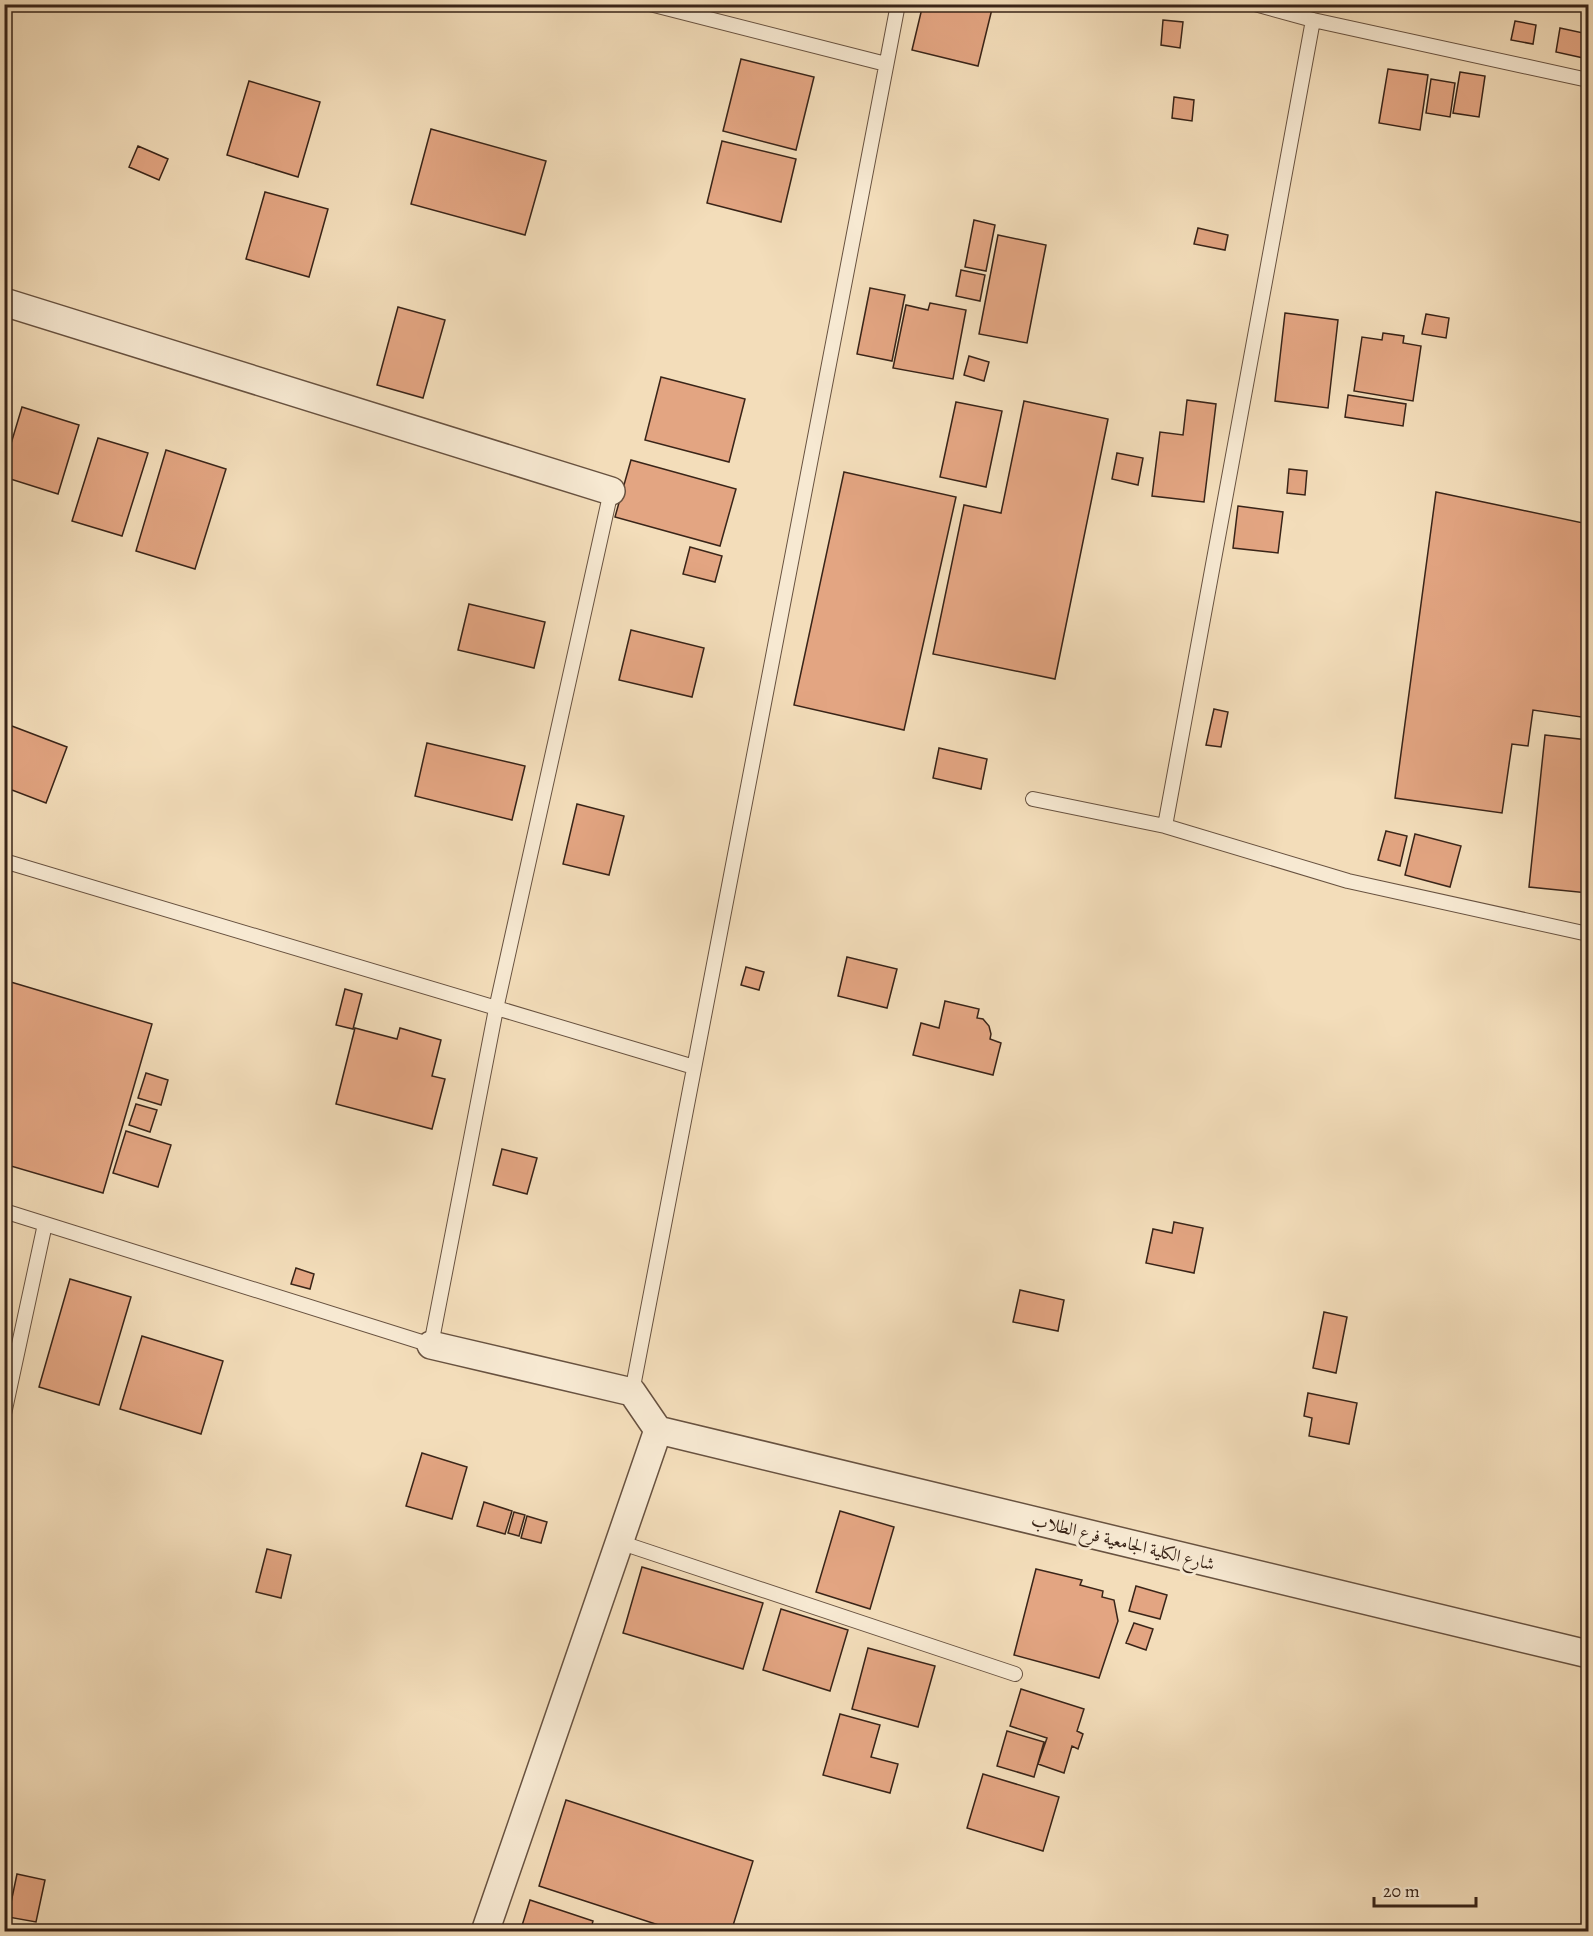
<svg xmlns="http://www.w3.org/2000/svg" width="1593" height="1936" font-family="Alegreya,Amiri,serif">
<style>
.building{fill:#e3a582;stroke:#392418;stroke-width:1.5}
.lines{fill:none;stroke-linecap:round;stroke-linejoin:round}
.service-casing{stroke:#685240;stroke-width:16}
.minor-casing{stroke:#685240;stroke-width:30}
.service{stroke:#f7e9d2;stroke-width:14}
.minor{stroke:#f7e9d2;stroke-width:27}
.labels{text-anchor:middle;stroke-width:6;stroke-linejoin:round;paint-order:stroke}
.street-label{font-size:18px;fill:#392418;stroke:#f7e9d2}
</style>
<rect width="100%" height="100%" fill="#f3ddba"/>
<filter id="stains"><feTurbulence type="fractalNoise" baseFrequency=".00333" numOctaves="4"/><feColorMatrix values="0 0 0 0 .2 0 0 0 0 .09 0 0 0 0 .02 0 0 0 .5 -.17"/></filter>
<radialGradient id="worn" r=".72"><stop offset=".6" stop-color="#630" stop-opacity="0"/><stop offset="1" stop-color="#630" stop-opacity=".3"/></radialGradient>
<path class="building" d="M923,4H985L984,7L992,9L978,66L912,50Z
M1163,20L1183,22L1180,48L1161,45Z
M1515,21L1536,25L1533,44L1511,40Z
M1560,28L1588,34V59L1556,52Z
M741,59L814,77L796,150L723,131Z
M1388,69L1428,75L1420,130L1379,123Z
M1460,72L1485,76L1479,117L1453,113Z
M1431,79L1455,83L1450,117L1426,113Z
M249,81L320,102L298,177L227,155Z
M1174,97L1194,100L1192,121L1172,118Z
M431,129L546,161L525,235L411,204Z
M722,141L796,159L781,222L707,203Z
M138,146L168,159L159,180L129,167Z
M265,192L328,209L309,277L246,259Z
M974,220L995,225L986,271L965,267Z
M1198,228L1228,235L1225,250L1194,244Z
M998,235L1046,245L1027,343L979,334Z
M961,270L985,275L980,301L956,296Z
M870,288L905,295L892,361L857,354Z
M930,303L966,310L953,379L893,368L906,305L928,310Z
M398,307L445,320L423,398L377,385Z
M1285,313L1338,320L1328,408L1275,401Z
M1426,314L1449,318L1446,338L1422,334Z
M1383,333L1404,336L1403,343L1421,346L1413,401L1354,391L1362,337L1382,340Z
M969,356L989,362L984,381L964,375Z
M661,377L745,399L729,462L645,440Z
M1348,395L1406,404L1403,426L1345,417Z
M1187,400L1216,404L1204,502L1152,496L1160,432L1183,435Z
M1024,401L1108,419L1055,679L933,654L964,505L1001,513Z
M956,402L1002,411L986,487L940,477Z
M22,407L79,425L58,494L4,477V467Z
M98,438L148,453L122,536L72,521Z
M166,450L226,469L195,569L136,551Z
M1117,453L1143,458L1138,485L1112,479Z
M631,460L736,489L720,546L615,517Z
M1289,469L1307,471L1305,495L1287,493Z
M844,472L956,497L904,730L794,705Z
M1436,492L1588,524V718L1533,710L1528,746L1512,744L1502,813L1395,798Z
M1238,506L1283,512L1278,553L1233,548Z
M690,547L722,556L715,582L683,574Z
M469,604L545,622L534,668L458,650Z
M631,630L704,648L692,697L619,680Z
M1214,709L1228,712L1221,747L1206,745Z
M4,723L67,747L46,803L4,787Z
M1545,735L1588,740V893L1529,887Z
M427,743L525,766L512,820L415,796Z
M939,748L987,759L981,789L933,778Z
M577,804L624,816L609,875L563,864Z
M1386,831L1407,836L1400,866L1378,860Z
M1415,834L1461,846L1450,887L1405,875Z
M847,957L897,969L887,1008L838,996Z
M746,967L764,972L759,990L741,985Z
M4,980L152,1024L103,1193L4,1164Z
M345,989L362,994L353,1029L336,1025Z
M945,1001L979,1009L977,1018L983,1019L989,1026L991,1034L990,1039L1001,1043L993,1075L913,1055L921,1023L939,1028Z
M355,1028L397,1039L400,1028L441,1040L432,1076L445,1079L432,1129L336,1104Z
M146,1073L168,1080L161,1105L138,1098Z
M136,1104L157,1110L150,1132L129,1125Z
M126,1131L171,1145L158,1187L113,1173Z
M502,1149L537,1158L527,1194L493,1185Z
M1174,1222L1203,1228L1194,1273L1146,1263L1153,1229L1172,1233Z
M296,1268L314,1274L310,1289L291,1284Z
M70,1279L131,1297L99,1405L39,1387Z
M1020,1290L1064,1300L1058,1331L1013,1322Z
M1324,1312L1347,1317L1336,1373L1313,1368Z
M142,1336L223,1361L201,1434L120,1409Z
M1308,1393L1357,1403L1349,1444L1309,1436L1312,1418L1304,1416Z
M422,1453L467,1467L452,1519L406,1506Z
M484,1502L512,1511L505,1534L477,1526Z
M840,1511L894,1527L870,1609L816,1592Z
M514,1512L525,1515L519,1536L508,1533Z
M527,1516L547,1522L541,1543L521,1538Z
M267,1549L291,1555L281,1598L256,1592Z
M642,1567L763,1603L743,1669L623,1633Z
M1036,1569L1082,1580L1080,1585L1103,1591L1102,1597L1114,1600L1118,1621L1099,1678L1014,1655Z
M1136,1586L1167,1595L1160,1619L1129,1611Z
M781,1609L848,1630L830,1691L763,1670Z
M1134,1623L1153,1629L1146,1650L1126,1643Z
M868,1648L935,1666L918,1727L852,1709Z
M1021,1689L1084,1709L1077,1731L1083,1734L1078,1749L1072,1746L1064,1773L1038,1764L1047,1738L1010,1726Z
M840,1714L880,1725L871,1757L898,1764L890,1793L823,1775Z
M1007,1731L1044,1742L1034,1777L997,1766Z
M983,1774L1059,1797L1043,1851L967,1828Z
M566,1800L753,1861L731,1932H680L539,1886Z
M17,1874L45,1880L36,1922L8,1917Z
M530,1900L593,1921L590,1932H520Z
M1017,1925L1040,1932H1015Z"/>
<g class="lines">
<defs>
<path id="service" d="M650,4L886,64
M1255,4L1313,20L1588,80
M1033,799L1165,826L1348,881L1588,934
M1165,826L1313,20
M4,861L694,1067
M4,1211L431,1345L496,1009L611,491
M632,1392L898,4
M4,1414L45,1224
M619,1542L1015,1674"/>
<path id="minor" d="M4,302L611,491
M431,1345L632,1392L658,1430L485,1932
M658,1430L1588,1654"/>
</defs>
<use href="#service" class="service-casing"/>
<use href="#minor" class="minor-casing"/>
<use href="#service" class="service"/>
<use href="#minor" class="minor"/>
</g>
<g class="labels">
<g class="street-label">
<text transform="translate(1123 1542) rotate(14)" y="6">شارع الكلية الجامعية فرع الطلاب</text>
</g>
</g>
<rect width="1593" height="1936" fill="none" stroke="#f3ddba" stroke-width="24"/>
<rect x="6" y="6" width="1581" height="1924" fill="none" stroke="#392418" stroke-width="3"/>
<rect x="12" y="12" width="1569" height="1912" fill="none" stroke="#392418" stroke-width="1.5"/>
<path d="M1374 1897v9h102v-9" fill="none" stroke="#392418" stroke-width="3"/>
<text x="1383" y="1897" font-size="18" fill="#392418" stroke="#f7e9d2" stroke-width="4.5" paint-order="stroke">20 m</text>
<rect width="100%" height="100%" filter="url(#stains)"/>
<rect width="100%" height="100%" fill="url(#worn)"/>
</svg>
